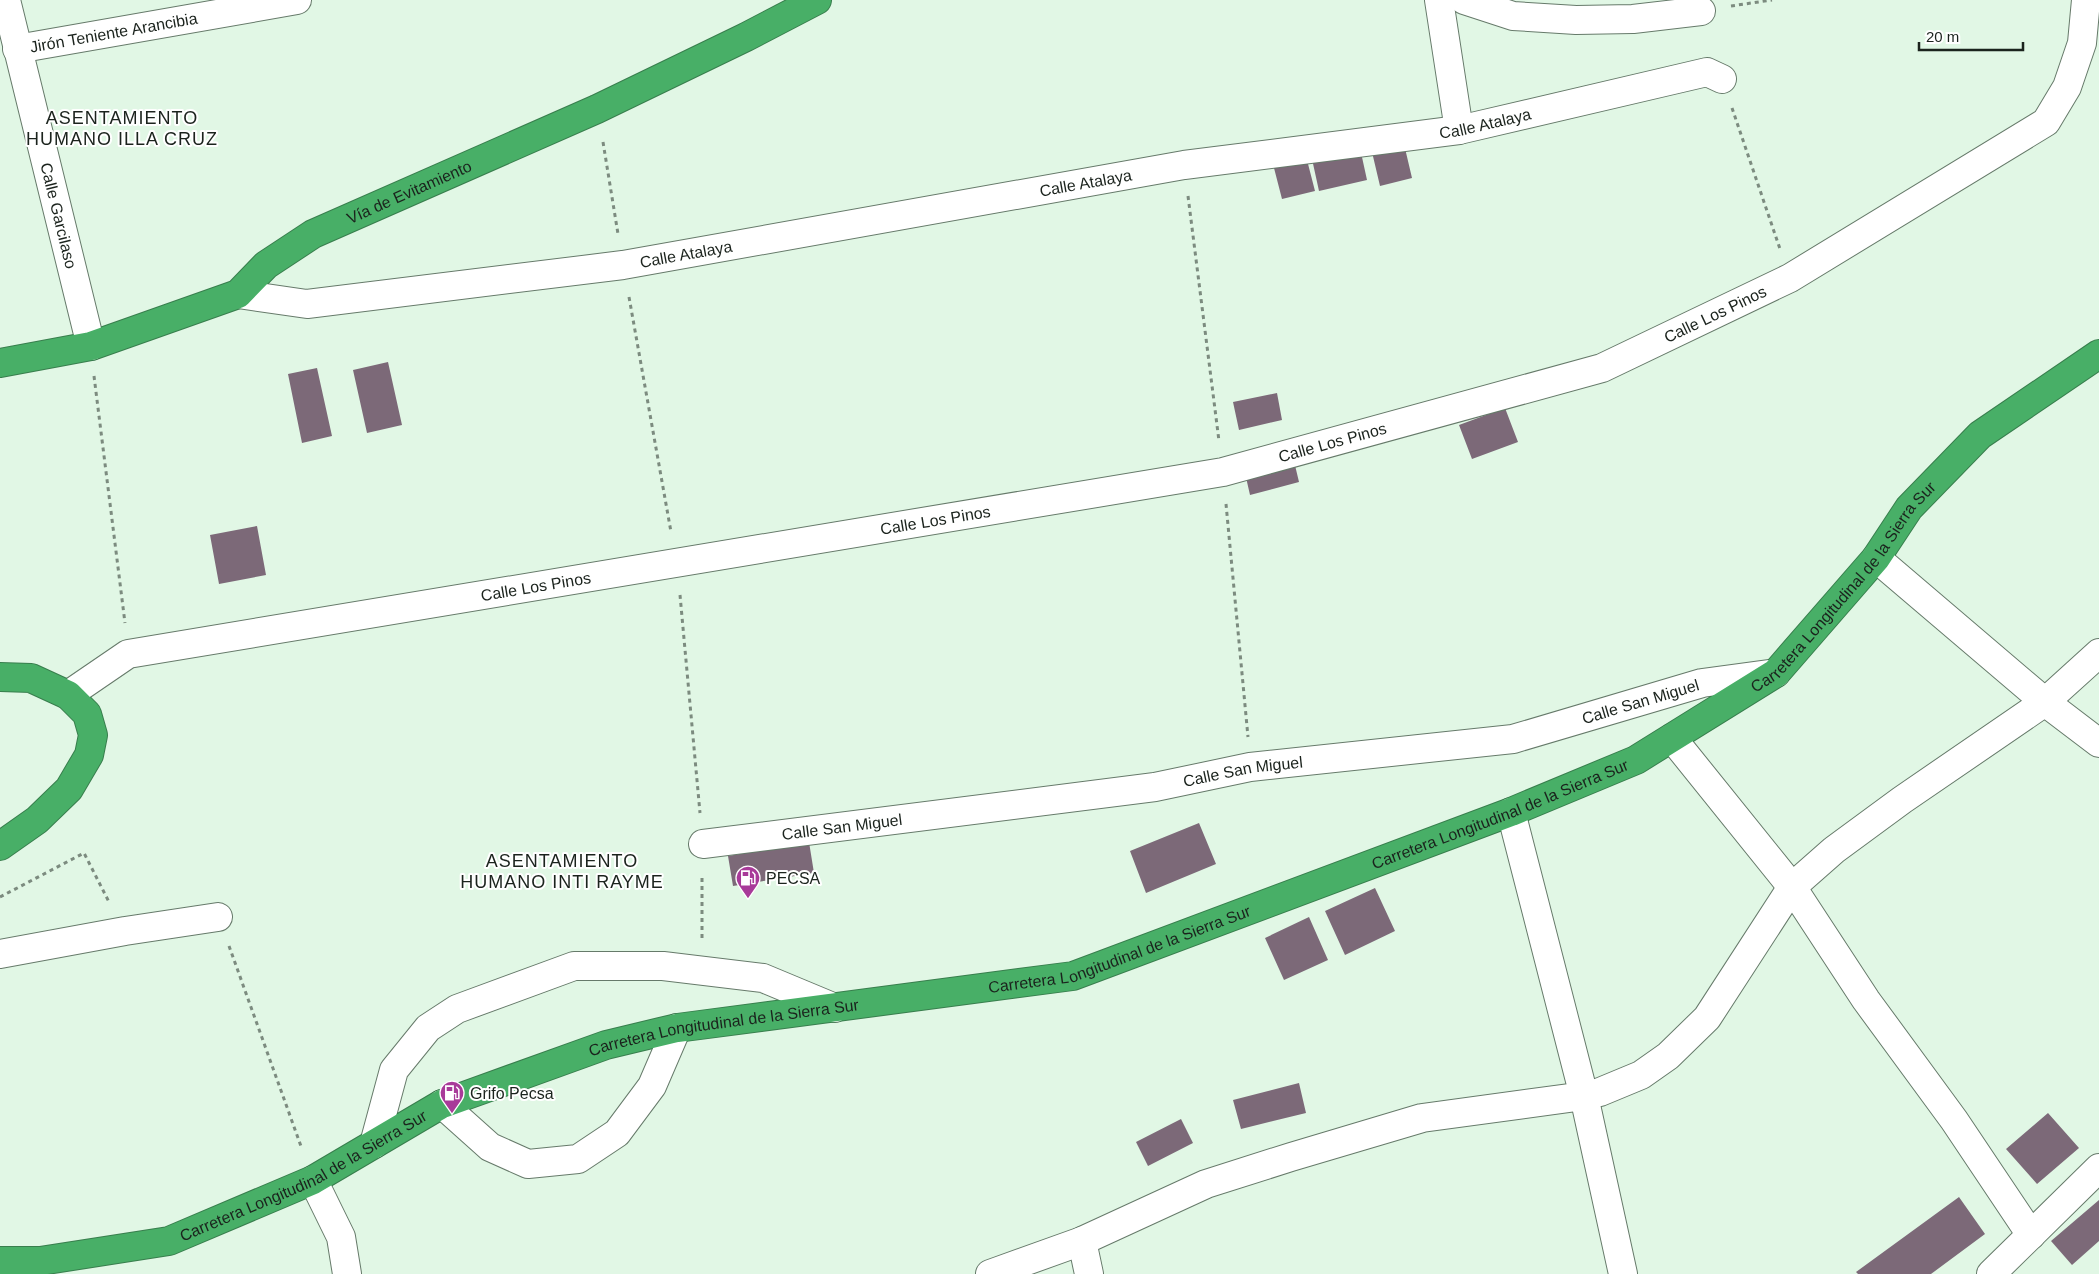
<svg xmlns="http://www.w3.org/2000/svg" width="2099" height="1274" font-family="Helvetica,sans-serif">
<style>
.building{fill:#7c6978}
.lines{fill:none;stroke-linecap:round;stroke-linejoin:round}
.minor-casing{stroke:#667a6a;stroke-width:30}
.highway-casing{stroke:#387e4d;stroke-width:30}
.path{stroke:#7c8b7f;stroke-width:3;stroke-dasharray:4 4;stroke-linecap:butt}
.minor{stroke:#fff;stroke-width:28}
.highway{stroke:#48af67;stroke-width:28}
.labels{text-anchor:middle;stroke-width:4;stroke-linejoin:round;paint-order:stroke}
.street-label{font-size:16px;fill:#1b231d;stroke:#fff}
.poi-label{font-size:16px;fill:#1b231d;stroke:#fff;text-anchor:start}
.neighbourhood-label{font-size:18px;letter-spacing:1px;fill:#1b231d;stroke:#fff}
</style>
<rect width="100%" height="100%" fill="#e1f7e5"/>
<path class="building" d="M1404,144L1412,178L1380,186L1372,152Z
M1360,148L1367,180L1319,191L1312,159Z
M1307,160L1315,191L1282,199L1274,168Z
M388,362L402,425L367,433L353,370Z
M317,368L332,436L302,443L288,374Z
M1277,393L1282,420L1239,430L1233,402Z
M1505,408L1518,442L1472,459L1459,425Z
M1294,461L1299,482L1250,495L1245,473Z
M257,526L266,575L219,584L210,535Z
M1199,823L1216,864L1146,893L1130,851Z
M809,842L814,873L733,886L728,856Z
M1375,888L1395,931L1345,955L1325,911Z
M1309,917L1328,960L1284,980L1265,938Z
M1299,1083L1306,1113L1241,1129L1233,1100Z
M2048,1113L2079,1148L2037,1184L2006,1149Z
M1181,1119L1193,1143L1148,1166L1136,1142Z
M1959,1197L1985,1234L1931,1274H1858L1856,1272Z
M2099,1200V1241L2072,1265L2051,1241Z"/>
<g class="lines">
<defs>
<g id="minor">
<path id="s1" d="M6,0L91,346"/>
<path d="M1439,0L1459,130"/>
<path d="M1464,0L1513,16L1576,20L1633,19L1701,11"/>
<path id="s2" d="M17,49L297,0"/>
<path id="s3" d="M238,294L307,304L623,265L1184,165L1459,130L1707,72L1722,79"/>
<path d="M1876,558L2045,702L2099,743"/>
<path id="s4" d="M68,695L128,654L1223,472L1602,368L1790,278L2046,122L2067,87L2082,43L2086,0"/>
<path d="M1672,738L1792,887L1866,1000L1954,1120L2031,1235"/>
<path d="M1511,812L1584,1096L1623,1274"/>
<path id="s5" d="M703,844L1155,787L1250,767L1513,739L1702,683L1776,673"/>
<path d="M0,954L125,931L218,917"/>
<path d="M442,1104L490,1147L528,1164L578,1159L617,1133L652,1086L677,1028"/>
<path d="M374,1144L394,1070L428,1028L457,1009L574,966H663L763,978L835,1008"/>
<path d="M313,1180L341,1237L347,1274"/>
<path d="M1082,1241L1089,1274"/>
<path d="M990,1274L1082,1241L1206,1184L1291,1157L1422,1118L1584,1096L1600,1092L1641,1075L1668,1056L1707,1018L1792,887L1834,850L1902,800L2045,702L2099,653"/>
<path d="M1991,1274L2099,1168"/>
</g>
<g id="highway">
<path id="s6" d="M0,363L91,346L238,294L266,265L313,234L597,109L746,37L817,0"/>
<path d="M0,677L31,678L68,695L87,714L93,735L89,755L69,789L37,820L0,846"/>
<path id="s7" d="M0,1261H40L169,1241L313,1180L442,1104L606,1045L677,1028L1073,976L1511,812L1636,760L1776,673L1876,558L1909,508L1980,435L2099,354"/>
</g>
</defs>
<use href="#minor" class="minor-casing"/>
<use href="#highway" class="highway-casing"/>
<path class="path" d="M1731,6L1772,0
M1732,108L1780,249
M603,142L618,234
M1188,196L1219,441
M629,297L671,532
M94,376L125,623
M1226,504L1248,737
M680,595L700,813
M0,897L84,853L109,902
M702,938V874
M229,946L302,1149"/>
<use href="#minor" class="minor"/>
<use href="#highway" class="highway"/>
</g>
<defs>
<symbol id="fuel-pin" viewBox="-11 -11 22 30"><path d="M0 17L-7.5 6A9.5 9.5 0 1 1 7.5 6Z" fill="#a83a99" stroke="#fff"/><path d="M-5.5-6h7V0h2V4h1.3V-2.5L3-4.5l.8-.8L6-3V5H2.5V1h-1V6h-7ZM-4.2-4.7v3.2H.2V-4.7Z" fill="#fff"/></symbol>
</defs>
<g fill-rule="evenodd">
<use href="#fuel-pin" x="734" y="864" width="28" height="38"/>
<use href="#fuel-pin" x="438" y="1079" width="28" height="38"/>
</g>
<g class="labels">
<g class="street-label">
<text dy="6" stroke="none"><textPath href="#s2" startOffset="98">Jirón Teniente Arancibia</textPath></text>
<text dy="6" stroke="none"><textPath href="#s3" startOffset="1262">Calle Atalaya</textPath></text>
<text dy="6" stroke="none"><textPath href="#s3" startOffset="858">Calle Atalaya</textPath></text>
<text dy="6" stroke="none"><textPath href="#s6" startOffset="450">Vía de Evitamiento</textPath></text>
<text dy="6" stroke="none"><textPath href="#s1" startOffset="222">Calle Garcilaso</textPath></text>
<text dy="6" stroke="none"><textPath href="#s3" startOffset="452">Calle Atalaya</textPath></text>
<text dy="6" stroke="none"><textPath href="#s4" startOffset="1701">Calle Los Pinos</textPath></text>
<text dy="6" stroke="none"><textPath href="#s4" startOffset="1296">Calle Los Pinos</textPath></text>
<text dy="6" stroke="none"><textPath href="#s4" startOffset="891">Calle Los Pinos</textPath></text>
<text dy="6" stroke="none"><textPath href="#s4" startOffset="486">Calle Los Pinos</textPath></text>
<text dy="6" stroke="none"><textPath href="#s7" startOffset="2000">Carretera Longitudinal de la Sierra Sur</textPath></text>
<text dy="6" stroke="none"><textPath href="#s5" startOffset="950">Calle San Miguel</textPath></text>
<text dy="6" stroke="none"><textPath href="#s5" startOffset="545">Calle San Miguel</textPath></text>
<text dy="6" stroke="none"><textPath href="#s7" startOffset="1580">Carretera Longitudinal de la Sierra Sur</textPath></text>
<text dy="6" stroke="none"><textPath href="#s5" startOffset="140">Calle San Miguel</textPath></text>
<text dy="6" stroke="none"><textPath href="#s7" startOffset="1175">Carretera Longitudinal de la Sierra Sur</textPath></text>
<text dy="6" stroke="none"><textPath href="#s7" startOffset="770">Carretera Longitudinal de la Sierra Sur</textPath></text>
<text dy="6" stroke="none"><textPath href="#s7" startOffset="320">Carretera Longitudinal de la Sierra Sur</textPath></text>
</g>
<g class="poi-label">
<text x="766" y="884">PECSA</text>
<text x="470" y="1099">Grifo Pecsa</text>
</g>
<g class="neighbourhood-label">
<text x="122" y="124">ASENTAMIENTO<tspan x="122" dy="21">HUMANO ILLA CRUZ</tspan></text>
<text x="562" y="867">ASENTAMIENTO<tspan x="562" dy="21">HUMANO INTI RAYME</tspan></text>
</g>
</g>
<path d="M1919 42v8h104v-8" fill="none" stroke="#1b231d" stroke-width="2.5"/>
<text x="1926" y="42" font-size="15" fill="#1b231d" stroke="#ffffff" stroke-width="4" paint-order="stroke">20 m</text>
</svg>
